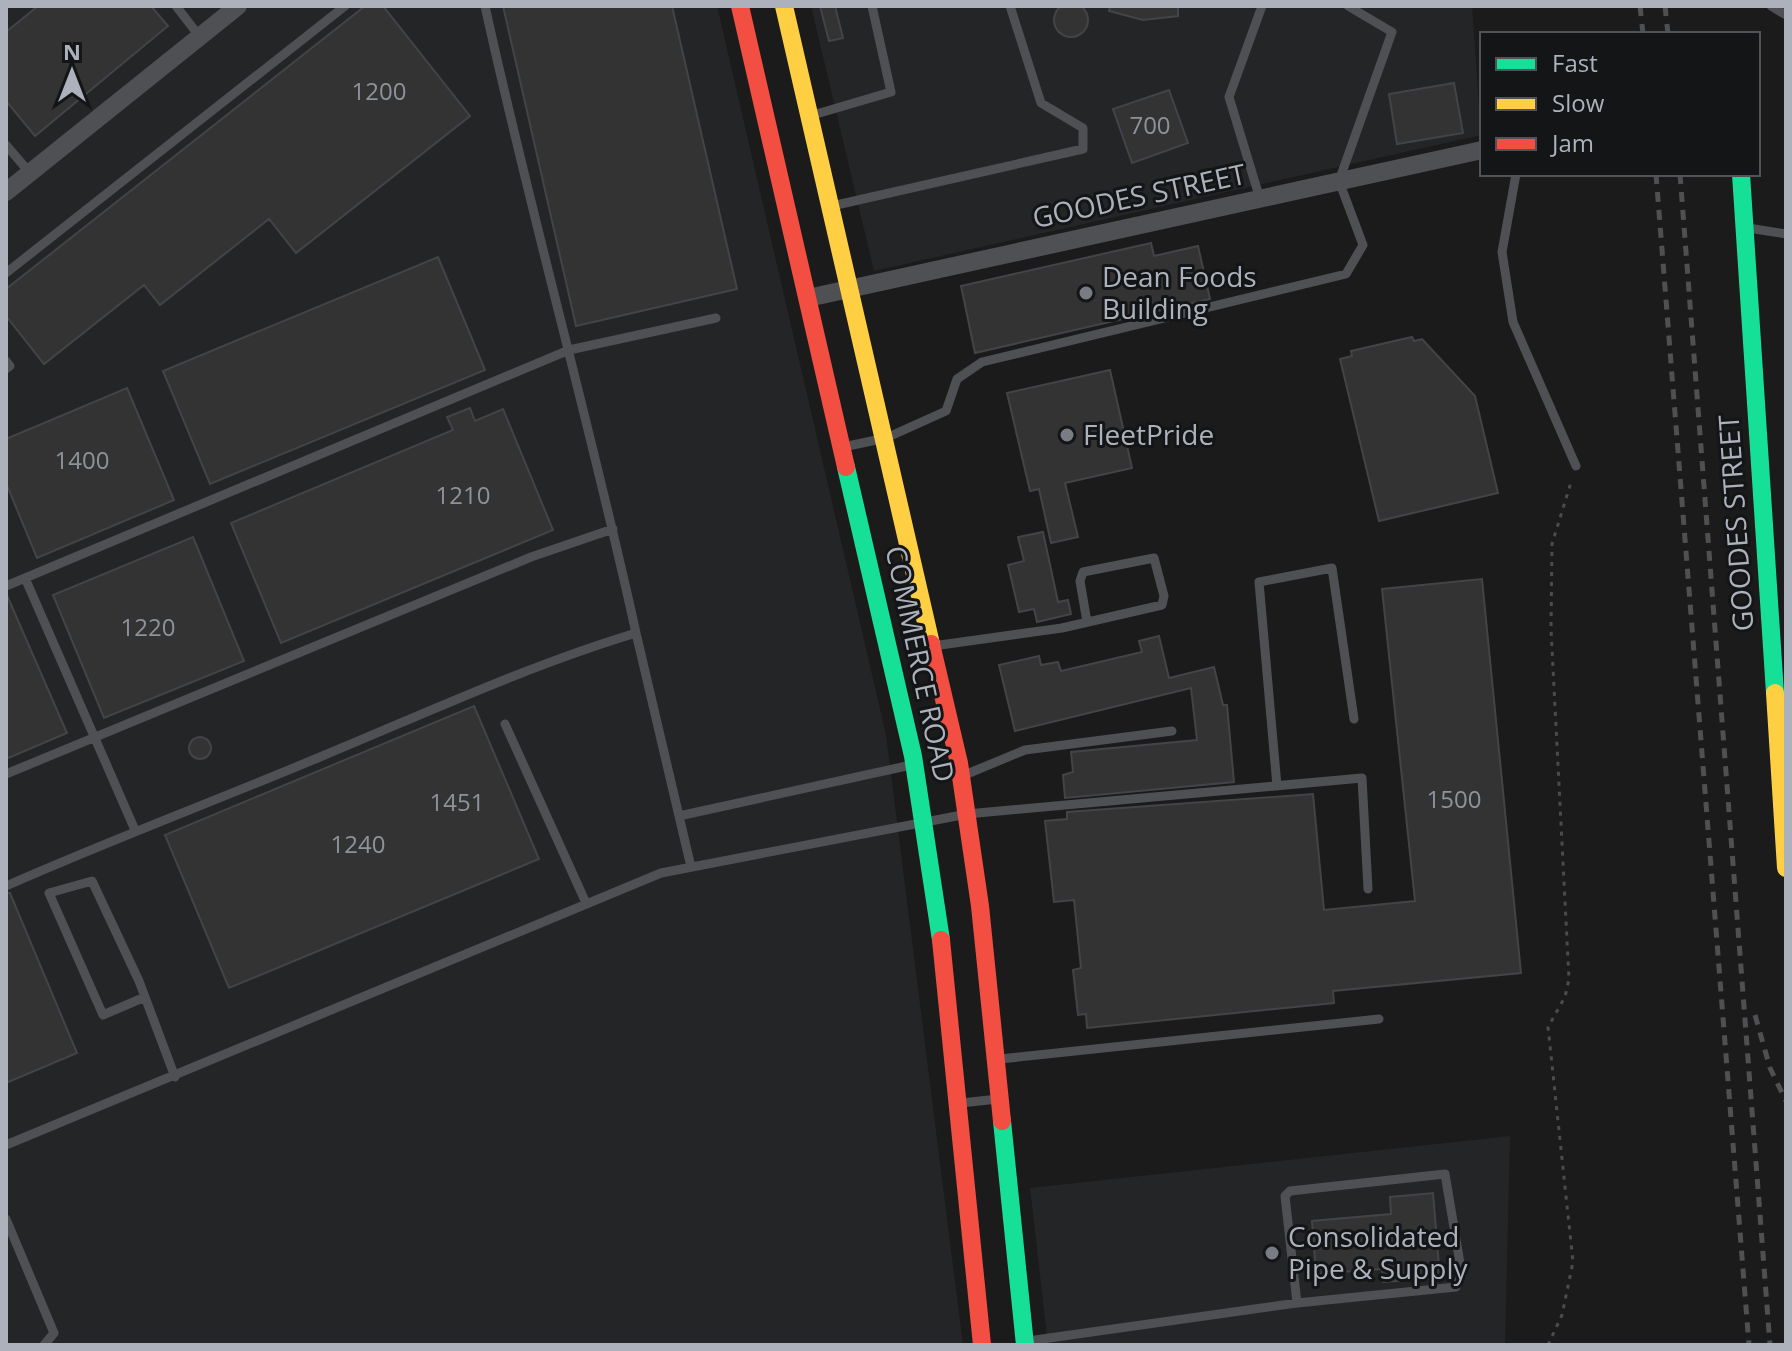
<svg xmlns="http://www.w3.org/2000/svg" width="1792" height="1351" font-family="'Open Sans',sans-serif">
<style>
.built{fill:#242527}
.building{fill:#333;stroke:#434447;stroke-width:2}
.lines{fill:none;stroke-linecap:round;stroke-linejoin:round}
.path{stroke:#4b4c4f;stroke-width:3;stroke-dasharray:4 6;stroke-linecap:butt}
.lane{stroke:#4f5054;stroke-width:9}
.street{stroke:#4f5054;stroke-width:18}
.fast{stroke:#16e098;stroke-width:18}
.slow{stroke:#ffcf43;stroke-width:18}
.jam{stroke:#f24e42;stroke-width:18}
.rail{stroke:#4f5052;stroke-width:5;stroke-dasharray:10 8;stroke-linecap:butt}
.poi-dot{fill:#797c83;stroke:#141517;stroke-width:3}
.labels{text-anchor:middle;stroke-width:6;stroke-linejoin:round;paint-order:stroke}
.number-label{font-size:24px;fill:#8e9299}
.street-label{font-size:28px;fill:#acb1bb;stroke:#141517}
.poi-label{font-size:28px;fill:#acb1bb;stroke:#141517;text-anchor:start}
</style>
<rect width="100%" height="100%" fill="#1b1b1b"/>
<path class="built" d="M6,6H717L886,735L963,1345H6Z
M811,6H1472L1481,135L874,271Z
M1510,1136L1505,1345H1048L1030,1188Z"/>
<path class="building" d="M1054 20a17 17 0 1 1 34 0a17 17 0 1 1-34 0Z
M38,6H151L168,26L35,136L6,101V32Z
M365,6H383L470,116L296,253L269,219L160,305L144,285L44,364L6,316V289Z
M503,6H672L737,289L576,326Z
M820,6H835L843,38L829,41Z
M1110,6H1178V16L1143,20L1109,11Z
M1454,83L1463,133L1397,144L1389,94Z
M1169,90L1188,143L1132,163L1113,109Z
M1151,243L1154,256L1198,246L1210,299L975,353L961,286Z
M438,257L485,370L210,484L163,371Z
M1412,337L1414,341L1422,339L1475,396L1498,493L1379,521L1340,359L1352,356L1351,351Z
M1110,370L1132,468L1065,483L1078,537L1051,543L1039,489L1030,491L1007,393Z
M127,388L174,500L37,558L6,483V439Z
M470,408L475,421L503,409L553,530L281,643L231,523L453,430L447,417Z
M1043,532L1058,602L1068,600L1071,614L1037,622L1034,609L1019,612L1008,565L1024,561L1018,537Z
M193,537L244,661L104,718L53,595Z
M1482,579L1521,973L1333,991L1334,1003L1087,1028L1086,1014L1078,1015L1073,970L1081,968L1074,900L1054,902L1045,821L1067,819V812L1313,794L1324,910L1415,901L1382,589Z
M6,593L67,733L6,759Z
M1159,636L1169,678L1214,667L1223,705H1227L1234,782L1065,798L1063,775L1073,772L1071,752L1197,740L1191,688L1015,731L999,665L1039,656L1041,665L1058,662L1061,671L1142,652L1139,641Z
M474,706L539,859L229,988L165,835Z
M189 748a11 11 0 1 1 22 0a11 11 0 1 1-22 0Z
M6,893H10L77,1053L6,1083Z
M1433,1193L1440,1278L1383,1282L1382,1269L1316,1274L1312,1221L1391,1214L1390,1197Z"/>
<g class="lines">
<path class="path" d="M1548,1345L1562,1315L1573,1262L1548,1027L1565,997L1569,979L1551,629L1552,544L1572,479"/>
<path class="lane" d="M176,6L200,37
M485,6C531,216 590,423 636,633
M1771,6L1786,15
M813,115L891,92L872,6
M6,145L30,173
M1516,174L1502,252L1513,322L1576,466
M1260,199L1229,97L1262,6
M832,206L1083,149V128L1041,103L1010,6
M1748,228L1786,234
M6,273L345,6
M6,361L10,366L6,369
M843,447L886,438L946,411L957,379L982,362L1346,274L1363,245L1339,181L1392,32L1348,6
M25,578L135,830
M6,586L569,350L716,318
M933,646L1062,628L1162,605L1164,596L1154,558L1083,572L1080,581L1087,622
M505,724L586,903
M6,774L531,557L613,529
M962,776L1025,750L1172,731
M1277,786L1259,582L1332,568L1354,719
M679,816L691,867
M6,886C110,840 215,801 320,757C424,714 527,666 636,633L679,816L911,765
M145,997L103,1015L49,893L92,881L139,981L175,1077
M1000,1059L1379,1019
M961,1103L998,1099
M6,1145L661,873L967,814L1362,778L1368,889
M6,1219L54,1333L44,1345
M1028,1341L1297,1303L1456,1287L1462,1275L1445,1174L1290,1191L1285,1196L1297,1303"/>
<path class="street" d="M6,192L238,6
M808,298L1482,150"/>
<path class="fast" d="M1741,174L1775,693
M846,467L913,756L941,940
M1002,1121L1025,1345"/>
<path class="slow" d="M784,6L931,644
M1775,693L1786,868"/>
<path class="jam" d="M740,6L846,467
M931,644L959,763L980,906L1002,1121
M941,940L982,1345"/>
<path class="rail" d="M1640,6L1643,34
M1665,6L1668,34
M1656,174L1749,1345
M1680,174L1770,1345
M1755,1015L1770,1068L1786,1101"/>
</g>
<g class="poi-dot">
<circle cx="1086" cy="293" r="8"/>
<circle cx="1067" cy="435" r="8"/>
<circle cx="1272" cy="1253" r="8"/>
</g>
<g class="labels">
<g class="number-label">
<text x="379" y="100">1200</text>
<text x="1150" y="134">700</text>
<text x="82" y="469">1400</text>
<text x="463" y="504">1210</text>
<text x="148" y="636">1220</text>
<text x="1454" y="808">1500</text>
<text x="457" y="811">1451</text>
<text x="358" y="853">1240</text>
</g>
<g class="street-label">
<text transform="translate(1139 196) rotate(-12)" y="10">GOODES STREET</text>
<text transform="translate(1736 523) rotate(-94)" y="10">GOODES STREET</text>
<text transform="translate(920 664) rotate(78)" y="10">COMMERCE ROAD</text>
</g>
<g class="poi-label">
<text x="1102" y="287">Dean Foods<tspan x="1102" dy="32">Building</tspan></text>
<text x="1083" y="445">FleetPride</text>
<text x="1288" y="1247">Consolidated<tspan x="1288" dy="32">Pipe &amp; Supply</tspan></text>
</g>
</g>
<rect width="1792" height="1351" fill="none" stroke="#acb1bb" stroke-width="16"/>
<rect x="1480" y="32" width="280" height="144" fill="#141517" stroke="#515359" stroke-width="2"/>
<rect x="1496" y="58" width="40" height="12" fill="#16e098" stroke="#515359" stroke-width="2"/>
<text x="1552" y="72" font-size="24" fill="#acb1bb">Fast</text>
<rect x="1496" y="98" width="40" height="12" fill="#ffcf43" stroke="#515359" stroke-width="2"/>
<text x="1552" y="112" font-size="24" fill="#acb1bb">Slow</text>
<rect x="1496" y="138" width="40" height="12" fill="#f24e42" stroke="#515359" stroke-width="2"/>
<text x="1552" y="152" font-size="24" fill="#acb1bb">Jam</text>
<g transform="translate(72 72)" stroke="#141517" stroke-width="6" paint-order="stroke">
<path d="M0-6L14 30L0 20L-14 30Z" fill="#acb1bb"/>
<text y="-12" font-size="22" font-weight="bold" text-anchor="middle" fill="#acb1bb">N</text>
</g>
</svg>
